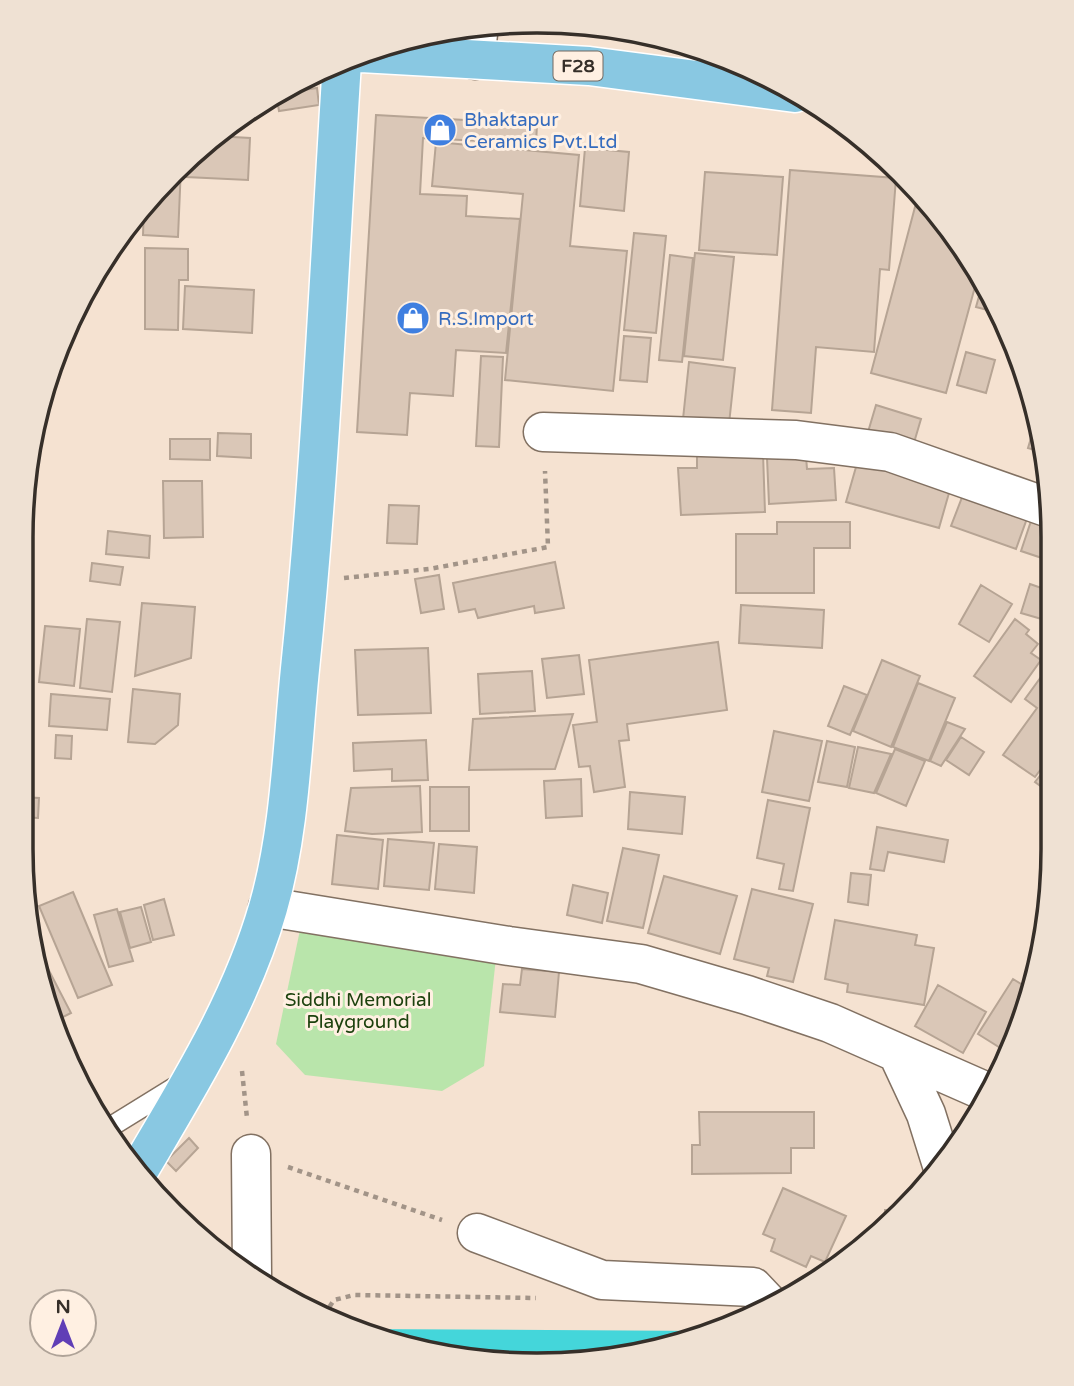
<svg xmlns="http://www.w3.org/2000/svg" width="1074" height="1386" font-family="'Varela Round',sans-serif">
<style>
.green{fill:#b9e5ab}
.water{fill:#44d6da}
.building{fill:#dac7b7;stroke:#b6a494;stroke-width:2}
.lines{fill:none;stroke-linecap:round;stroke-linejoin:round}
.lane-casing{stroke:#827162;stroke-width:22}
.street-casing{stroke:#827162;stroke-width:41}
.primary-casing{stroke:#fff;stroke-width:41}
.path{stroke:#a29488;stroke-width:4.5;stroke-dasharray:5 5;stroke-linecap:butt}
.lane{stroke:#fff;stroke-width:19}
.street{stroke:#fff;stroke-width:38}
.primary{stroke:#89c8e2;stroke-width:38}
.labels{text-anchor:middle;stroke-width:6;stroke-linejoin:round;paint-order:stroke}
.shield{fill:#fff0e2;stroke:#726960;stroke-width:2}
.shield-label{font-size:18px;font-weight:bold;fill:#362f29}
.shop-label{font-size:19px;fill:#366cbe;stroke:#fff0e2;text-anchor:start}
.park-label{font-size:19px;fill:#1d420e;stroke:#fff0e2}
.rim{fill:none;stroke:#362f29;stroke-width:3.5}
</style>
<rect width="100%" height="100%" fill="#f5e2d1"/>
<path class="green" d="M300,930L496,958L484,1066L442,1091L305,1075L276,1044Z"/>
<path class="water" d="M358,1329L711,1331L671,1347L537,1365L404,1348Z"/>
<path class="building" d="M317,88L319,105L279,111L276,94Z
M376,115L537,124L536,144L423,138L420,194L467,196L466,216L520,219L506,353L456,350L453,396L410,393L407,435L357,432Z
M215,136L250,138L248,180L186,177L187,160Z
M436,142L579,155L570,246L627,251L613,391L505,380L523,194L432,186Z
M585,148L629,152L624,211L580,206Z
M181,166L178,237L143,235L144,205Z
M790,170L896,178L889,270L880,269L874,352L816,347L811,413L772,410Z
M705,172L783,177L777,255L699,250Z
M915,207L936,212L979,272L946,393L871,373Z
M634,233L666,236L656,333L624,330Z
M145,248L188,249V280H179L178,330L145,329Z
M695,253L734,257L723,360L684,356Z
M670,255L693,258L682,362L659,360Z
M984,278V279L999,313L976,307Z
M185,286L254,290L252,333L183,329Z
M624,336L651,338L647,382L620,380Z
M966,352L995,360L986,393L957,385Z
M481,356L503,357L499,447L476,446Z
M689,362L735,368L729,424L683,419Z
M876,405L921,419L913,446L868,432Z
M1036,421L1042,452L1028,448Z
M218,433L251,434V458L217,456Z
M170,439H210V460L170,459Z
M763,453L765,512L681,515L678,468H697V456Z
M806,456L807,469L834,468L836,500L769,504L767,458Z
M858,460L951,486L939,528L846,502Z
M163,481H202L203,537L164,538Z
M966,487L1030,510L1016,549L951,526Z
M389,505L419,506L417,544L387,543Z
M1033,515L1052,521L1051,561L1021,551Z
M777,522H850V548H814V593H736V534H777Z
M108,531L150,536L149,558L106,554Z
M555,562L564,608L535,613L534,606L478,618L475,609L459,612L453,583Z
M92,563L123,567L120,585L90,581Z
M439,575L444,609L421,613L415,579Z
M1030,584L1050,591V606L1045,620L1021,613Z
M981,585L1012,604L989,642L959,624Z
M142,603L195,607L191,658L135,676Z
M741,605L824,610L822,648L739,643Z
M87,619L120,622L112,692L80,688Z
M1015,619L1029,630L1026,634L1038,644L1031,653L1041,660L1011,702L974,676Z
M45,626L80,629L74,686L39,682Z
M718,642L727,710L627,724L629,740L619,741L625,787L594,792L590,766L579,767L573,725L597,722L589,660Z
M428,648L431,713L358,715L355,650Z
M579,655L584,694L547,698L542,659Z
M882,660L920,676L891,747L853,731Z
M1049,666L1047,761L1035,777L1003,755L1037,708L1025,699Z
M532,671L535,711L480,714L478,674Z
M918,683L955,698L929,761L893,747Z
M844,686L867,695L850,735L828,726Z
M133,689L180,694L178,725L155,744L128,742Z
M51,694L110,699L107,730L49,726Z
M573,714L555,769L469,770L473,719Z
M947,722L965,729L941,766L930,761Z
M774,731L822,741L809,801L762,792Z
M56,735L72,736L71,759L55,758Z
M961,737L984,752L969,775L946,760Z
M426,740L428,780L392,781V769L354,771L353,743Z
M827,741L855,747L847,787L818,782Z
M858,747L891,754L874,793L849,788Z
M895,749L925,761L906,806L876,793Z
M1047,767L1046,790L1035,782Z
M581,779L582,816L546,818L544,781Z
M420,786L422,832L372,834L345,831L351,788Z
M430,787H469V831H430Z
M630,792L685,797L682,834L628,829Z
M21,797L39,798L38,818L21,817Z
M768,800L810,808L793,891L779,889L784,864L757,858Z
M877,827L948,840L944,862L888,852L884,871L870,869Z
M337,835L383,840L378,889L332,884Z
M388,839L434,843L429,890L384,886Z
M439,844L477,847L474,893L435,889Z
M623,848L659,855L643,928L607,921Z
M851,873L871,875L868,905L848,902Z
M664,876L737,896L720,954L648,933Z
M573,885L608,893L602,923L567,915Z
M752,889L813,904L793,982L767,976L769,968L734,959Z
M73,892L112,985L78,998L39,906Z
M164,899L174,935L153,940L144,905Z
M141,907L151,942L130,948L120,912Z
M117,909L133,961L109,967L94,915Z
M835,920L917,935L915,945L934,948L924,1005L847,992L848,984L825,979Z
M43,959L71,1013L55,1021L39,983L36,962Z
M522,969L559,972L555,1017L500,1012L503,984L520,985Z
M1013,979L1031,990L1010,1054L978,1034Z
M938,985L986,1012L963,1053L915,1026Z
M699,1112H814V1148H791V1173L692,1174V1145H700Z
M189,1138L198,1148L176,1171L166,1161Z
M783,1188L846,1216L825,1262L811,1256L806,1267L771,1251L775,1239L763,1234Z
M885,1210L904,1211L884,1228Z"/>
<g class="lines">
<defs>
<path id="lane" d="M107,1129L183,1082"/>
<path id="street" d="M475,60L479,25
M543,432L796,440L890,452L1052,509
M268,907L509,946L641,964L747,995L830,1023L989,1093
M898,1054L926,1114L942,1165
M251,1154L252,1275
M477,1233L602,1280L753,1287L771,1306"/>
<path id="primary" d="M361,53L589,66L795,93
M139,1170C188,1087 241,1002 268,908C290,832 292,748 300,669C321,467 329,264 342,62"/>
</defs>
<use href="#lane" class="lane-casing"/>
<use href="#street" class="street-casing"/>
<use href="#primary" class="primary-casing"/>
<path class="path" d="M344,578L429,569L548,547L545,471
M242,1071L247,1118
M288,1167L442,1220
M324,1315L334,1300L354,1295L536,1298"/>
<use href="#lane" class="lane"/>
<use href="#street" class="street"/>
<use href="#primary" class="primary"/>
</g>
<defs>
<symbol id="shop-disc" viewBox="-11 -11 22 22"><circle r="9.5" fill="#3f7fe0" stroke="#fff0e2"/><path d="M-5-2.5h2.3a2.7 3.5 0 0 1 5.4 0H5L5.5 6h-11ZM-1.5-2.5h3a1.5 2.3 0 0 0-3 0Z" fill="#fff"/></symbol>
</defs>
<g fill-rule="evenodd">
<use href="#shop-disc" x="421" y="111" width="38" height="38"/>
<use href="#shop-disc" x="394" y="299" width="38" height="38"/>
</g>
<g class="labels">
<rect class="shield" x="553.5" y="51.5" width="49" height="29" rx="5"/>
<g class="shield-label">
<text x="578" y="72">F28</text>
</g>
<g class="shop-label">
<text x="464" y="126">Bhaktapur<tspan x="464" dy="22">Ceramics Pvt.Ltd</tspan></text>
<text x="438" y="325">R.S.Import</text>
</g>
<g class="park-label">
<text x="358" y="1006">Siddhi Memorial<tspan x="358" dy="22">Playground</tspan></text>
</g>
</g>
<path d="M0 0H1074V1386H0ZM537 33H537A504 504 0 0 1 1041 537V849A504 504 0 0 1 537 1353H537A504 504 0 0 1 33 849V537A504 504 0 0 1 537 33Z" fill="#efe1d3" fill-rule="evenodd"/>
<path class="rim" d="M537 33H537A504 504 0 0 1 1041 537V849A504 504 0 0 1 537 1353H537A504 504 0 0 1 33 849V537A504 504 0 0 1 537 33Z"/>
<g transform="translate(63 1323)"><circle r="33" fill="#fff0e2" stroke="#afa398" stroke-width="2"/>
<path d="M0-5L12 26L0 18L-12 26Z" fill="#603eb6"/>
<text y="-10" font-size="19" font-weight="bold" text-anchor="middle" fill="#362f29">N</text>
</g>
</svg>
